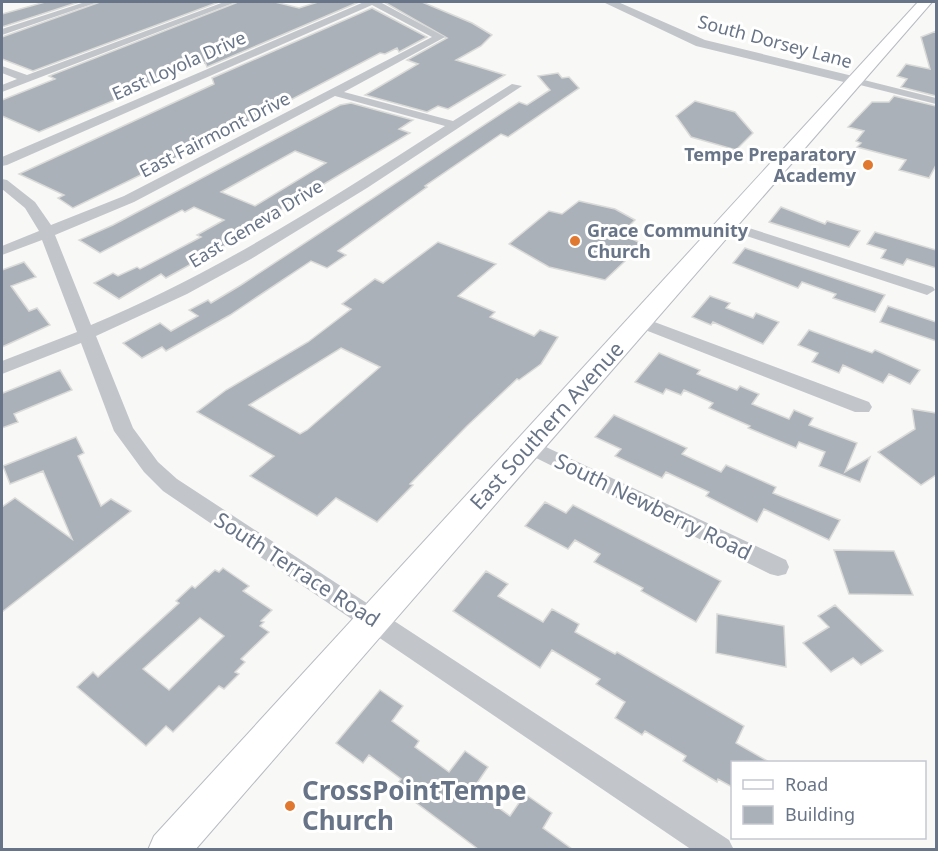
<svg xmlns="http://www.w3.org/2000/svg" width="938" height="851" font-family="'Noto Sans',sans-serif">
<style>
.building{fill:#abb1b9;stroke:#dadbd9;stroke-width:1.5;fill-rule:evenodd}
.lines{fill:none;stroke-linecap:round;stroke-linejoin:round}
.secondary-casing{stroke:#b7bbc1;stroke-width:2}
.minor{fill:#c2c5ca;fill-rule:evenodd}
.tertiary{fill:#c2c5ca;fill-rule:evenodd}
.secondary{fill:#fff;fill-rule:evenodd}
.poi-dot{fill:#e1782f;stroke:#fff;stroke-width:2}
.labels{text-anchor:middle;stroke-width:6;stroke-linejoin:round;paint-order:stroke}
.far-street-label{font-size:18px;fill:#687487;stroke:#fff}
.far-poi-label{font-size:18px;font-weight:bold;fill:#687487;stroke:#fff;text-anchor:end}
.street-label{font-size:21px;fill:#687487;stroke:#fff}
.near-poi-label{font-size:26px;font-weight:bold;fill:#687487;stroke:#fff;text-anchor:start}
</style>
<rect width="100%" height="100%" fill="#f8f9f6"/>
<path class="building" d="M45,2H79L2,27V14Z
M100,2H219L33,71L2,59V37Z
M238,2H275L299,8L318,2H359L207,67L205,62L39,132L2,116V100L55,79L49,76Z
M384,2H422L472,23L492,35L481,46L456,60L505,75L448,109L438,106L427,112L365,95L418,64L407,60L447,38Z
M372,8L427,37L399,52L397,48L385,54L380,53L235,129L73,208L58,198L64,195L19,174L214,84L212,78Z
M936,31V96L901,87L907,79L897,76L906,64L930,69L921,37Z
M558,73L562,78L569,77L579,88L508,137L501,134L425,186L427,187L338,251L346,255L327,268L311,261L230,315L166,351L162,347L142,358L123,343L160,323L171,331L198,316L189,310L208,300L211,303L241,285L519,102L527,105L550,90L538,76Z
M894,96L936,106V165L929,178L899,170L906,160L857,147L861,143L856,141L864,131L848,127L872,102H889Z
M695,101L735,112L753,133L736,150L691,137L676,116Z
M351,103L413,120L399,129L410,133L260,222L262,223L240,237L166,278L161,274L119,299L94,283L113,273L118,276L137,267L140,269L201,237L197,235L224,220L194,207L185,212L182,210L100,253L79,240L113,225L340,105ZM295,151L326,163L255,206L221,192Z
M579,201L615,209L635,220L630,225L639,230L630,238L643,244L605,280L549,267L509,244L549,211L562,214Z
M781,207L825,224L827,221L860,231L849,247L769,222Z
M875,232L936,250V268L907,259L903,265L881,258L886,250L867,244Z
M438,242L496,264L458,296L495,312L490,317L534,336L540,330L558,337L541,364L519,380L517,379L467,426L410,484L413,485L377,522L336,498L317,516L250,476L274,456L197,412L226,390L308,342L351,309L342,304L375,279L383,283ZM341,348L380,367L307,430L300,434L249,405Z
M745,248L837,279L885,295L875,312L833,298L836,294L802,282L798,288L733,263Z
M24,262L36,277L11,286L29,311L37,308L50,325L2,347V270Z
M710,296L730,303L726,308L753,318L756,313L779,322L763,344L713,322L711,325L692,317Z
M888,306L936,322V341L880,322Z
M809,330L872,353L875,350L920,370L910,384L889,374L883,383L843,365L839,373L812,362L818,353L798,345Z
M659,353L700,370L697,374L737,390L740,386L759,394L752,404L789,419L794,410L813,418L809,425L857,443L845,472L870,457L860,482L819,466L825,452L799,442L796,448L748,428L750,426L709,408L713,403L684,390L681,395L666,389L663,394L635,382Z
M60,370L72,390L14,414L18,422L2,428V390L3,393Z
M912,409L936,413V475L921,485L878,452L915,429Z
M614,415L687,448L682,454L721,472L726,465L776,487L773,493L840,520L829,540L764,509L757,522L706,496L709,492L666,472L662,478L615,456L621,449L595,437Z
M76,437L84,453L78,456L101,506L111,499L131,511L2,612V507L15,498L72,539L43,471L10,484L3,466Z
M545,502L566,513L573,505L721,581L696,622L641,591L643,588L594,562L600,554L575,540L568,549L525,526Z
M834,550L894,551L913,595L849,594Z
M223,568L249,586L243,591L272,610L261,621L264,622L260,626L269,632L241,659L245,662L235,672L239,674L224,689L219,686L173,732L166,726L146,746L77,687L93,672L98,677L179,603L176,601L192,586L195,588L215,570L219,572ZM200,618L224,636L169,690L143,669Z
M486,571L508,584L498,596L543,622L552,609L579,624L575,632L615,654L617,652L744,726L736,743L769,762H732V787L718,779L717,782L683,761L686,756L645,731L642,735L615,718L625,702L596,684L600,679L552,650L540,668L453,611Z
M835,605L883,651L861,665L853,658L831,672L803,643L829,627L818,616Z
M717,614L784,626L786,667L716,653Z
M380,690L403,706L392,721L419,741L415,747L449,772L465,751L488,767L473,789L510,816L525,794L552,813L543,828L572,849H478L395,787L401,779L369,755L363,763L336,743Z"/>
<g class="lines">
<defs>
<path id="secondary" d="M918,2H932L195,850H148L154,836Z"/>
</defs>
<use href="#secondary" class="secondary-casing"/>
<path class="minor" d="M85,2H98L2,35V29Z
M224,2H236L2,92V85L17,79L2,73V66L27,75Z
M364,2H380L445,37L344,92L453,121L512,84L522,86L367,188L251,259L187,294L96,336L133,428L158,462L177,479L729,840L734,850H692L163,491L144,472L114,431L81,343L2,374V361L77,332L42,240L2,255V246L39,231L25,208L2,189V179L7,180L35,202L51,225L124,196L432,37L372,5L7,165L2,166V157ZM335,96L445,126C330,199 217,273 91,325L55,235L134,202Z
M856,78L936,98V104L852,83L850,81Z
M727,221L933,287L935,290L927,295L921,293L722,228L720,225Z
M641,317L869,402L872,407L869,412H855L635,326L632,322L635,318Z
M529,439L786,560L789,567L786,574L778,576L770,574L522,451L519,446L522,441Z"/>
<path class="tertiary" d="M603,2H618L705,40L861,78L863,81L856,85L696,46Z"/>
<use href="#secondary" class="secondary"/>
</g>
<g class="poi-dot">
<circle cx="868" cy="165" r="6"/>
<circle cx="575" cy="241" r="6"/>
<circle cx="290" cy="806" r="6"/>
</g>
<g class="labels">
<g class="far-street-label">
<text transform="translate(775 42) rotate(15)" y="6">South Dorsey Lane</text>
<text transform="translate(179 66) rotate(-24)" y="6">East Loyola Drive</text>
<text transform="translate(215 135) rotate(-27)" y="6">East Fairmont Drive</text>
<text transform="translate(256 224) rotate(-31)" y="6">East Geneva Drive</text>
</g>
<g class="far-poi-label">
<text x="856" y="161">Tempe Preparatory<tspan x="856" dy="21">Academy</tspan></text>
<text x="587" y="237" text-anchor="start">Grace Community<tspan x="587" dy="21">Church</tspan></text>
</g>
<g class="street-label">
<text transform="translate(547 426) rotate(-48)" y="7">East Southern Avenue</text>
<text transform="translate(653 507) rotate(26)" y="7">South Newberry Road</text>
<text transform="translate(297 570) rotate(33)" y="7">South Terrace Road</text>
</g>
<g class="near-poi-label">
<text x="302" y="800">CrossPointTempe<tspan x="302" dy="30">Church</tspan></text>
</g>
</g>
<rect width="938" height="851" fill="none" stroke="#687487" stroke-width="6"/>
<rect x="731" y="761" width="195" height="78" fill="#ffffff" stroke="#c3c7cf" stroke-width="1.5"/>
<rect x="743" y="780" width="30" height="9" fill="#ffffff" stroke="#c3c7cf" stroke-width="1.5"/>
<text x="785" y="791" font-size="18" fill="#687487">Road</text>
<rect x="743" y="806" width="30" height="18" fill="#abb1b9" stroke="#c3c7cf" stroke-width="1.5"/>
<text x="785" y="821" font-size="18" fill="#687487">Building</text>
</svg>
